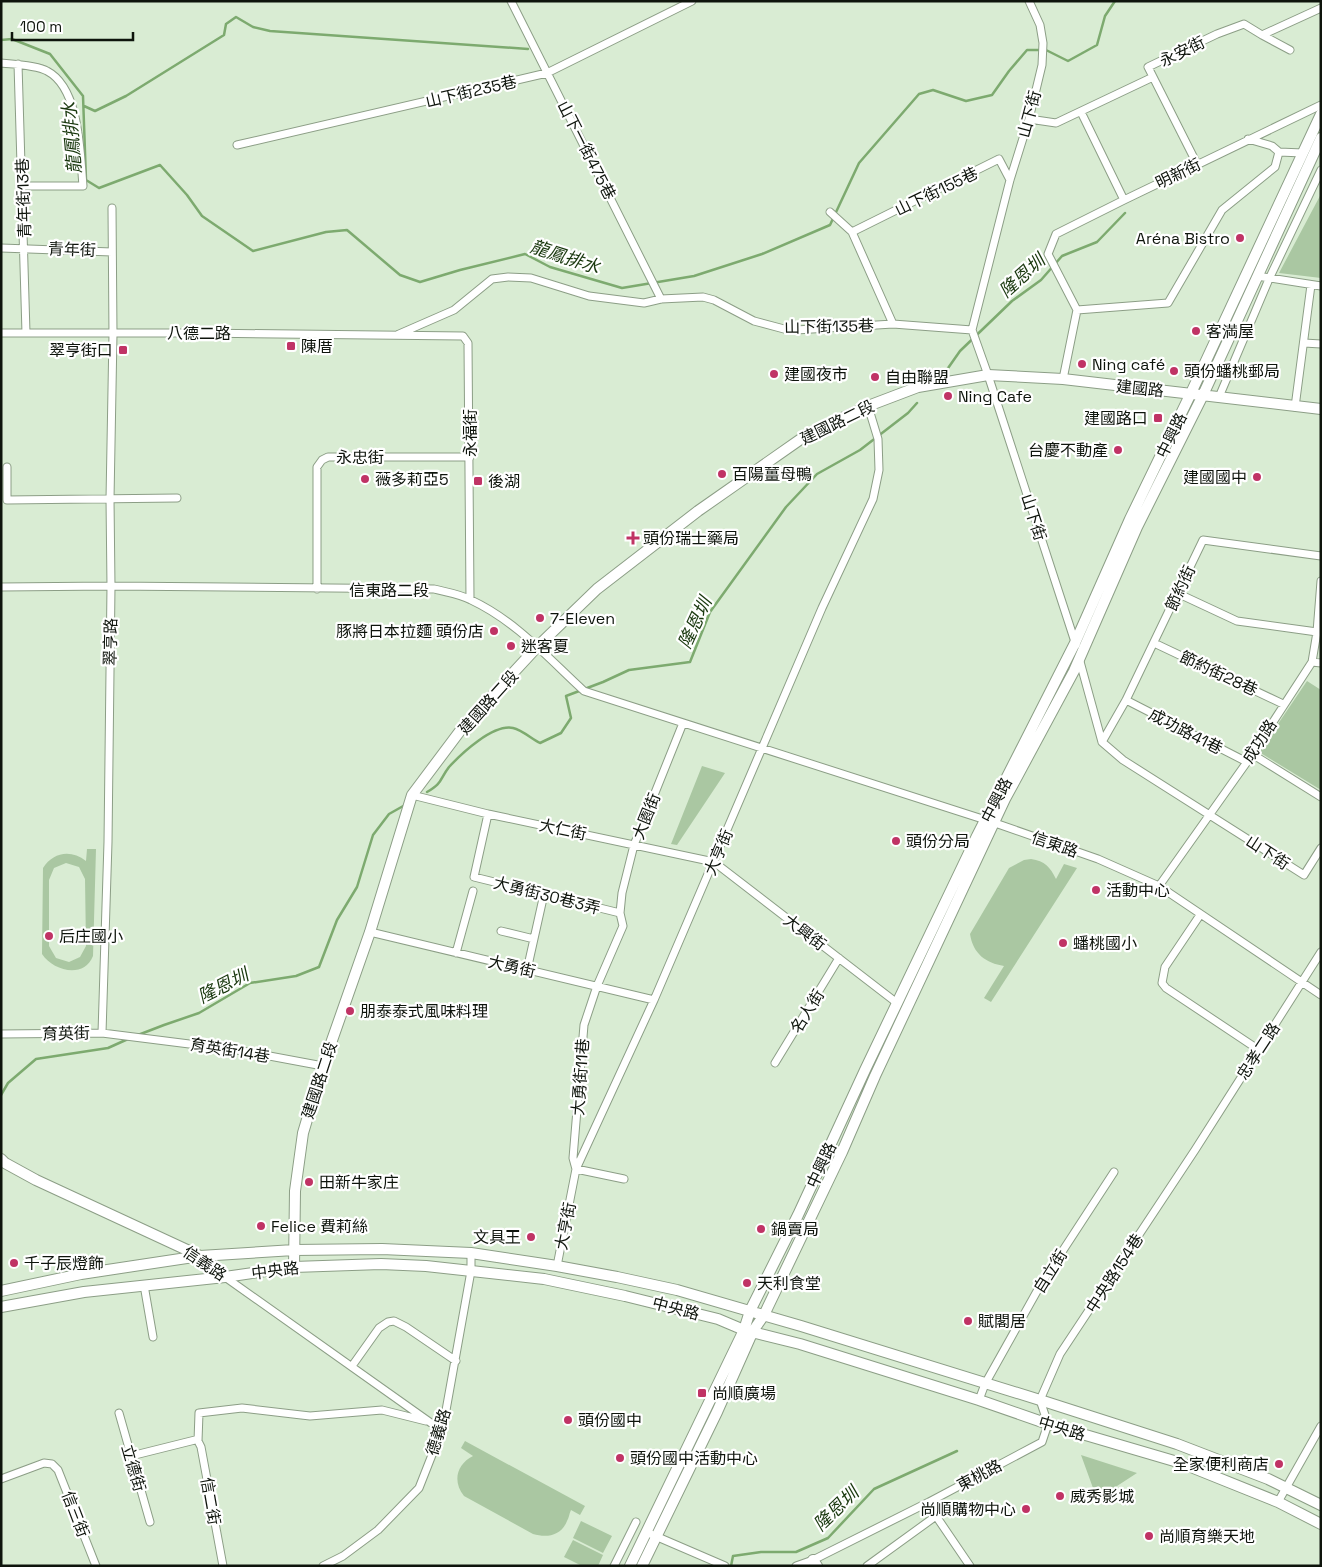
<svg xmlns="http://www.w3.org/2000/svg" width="1322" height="1567" font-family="'Space Grotesk','Noto Sans TC',sans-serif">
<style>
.green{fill:#aac7a2;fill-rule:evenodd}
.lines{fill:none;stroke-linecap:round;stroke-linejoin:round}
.stream{stroke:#7daa6f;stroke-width:2.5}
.street-casing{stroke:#8c9e86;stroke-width:9}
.secondary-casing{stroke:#8c9e86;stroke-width:12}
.street{stroke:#fff;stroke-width:7}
.secondary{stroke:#fff;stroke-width:10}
.poi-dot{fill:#c03365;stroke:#fff;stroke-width:2}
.labels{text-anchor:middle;stroke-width:4.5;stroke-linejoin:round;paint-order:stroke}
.street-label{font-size:16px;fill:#0e140c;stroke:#fff}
.poi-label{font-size:16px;fill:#0e140c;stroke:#fff;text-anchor:start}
.water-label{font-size:18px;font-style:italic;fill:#19380e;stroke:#fff}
</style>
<rect width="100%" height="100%" fill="#d9ecd3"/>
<path class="green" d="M1321,194V278L1279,273Z
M1307,681L1321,690V790L1259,752Z
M702,766L725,773L677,845L671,844Z
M87,849H96L93,956C84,979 53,971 42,954L43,868C53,852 71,849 86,861ZM66,863L79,867L85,879L86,946L80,957L69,962L56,958L49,946V880L54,868Z
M1031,859C1045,861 1050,867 1056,879L1064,864L1077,868L991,1002L984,998L1004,966C986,963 973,954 970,934L1009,868L1024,860Z
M465,1441L585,1506L580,1515L571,1510C569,1514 569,1518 567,1521C561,1536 547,1538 533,1534L464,1496C452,1481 457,1464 473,1456L461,1448Z
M1081,1455L1137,1473L1097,1499Z
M581,1521L612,1536L603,1553L573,1538Z
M573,1540L603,1555L598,1566H582L564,1557Z"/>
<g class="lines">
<path class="stream" d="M1,40L12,39L50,54L83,96L86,180L99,188L160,165L187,195L202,216L253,251L326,232L347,230L400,275L420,282L460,270L525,254L550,267L622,288L694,276L762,254L830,225L859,163L919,94L933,90L966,101L992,95L1009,71L1027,50H1046L1068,61L1097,45L1105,16L1115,1
M84,106L95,111L126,96L224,35L226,24L236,17L253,27L270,31L528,49
M946,371L960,351L1012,301L1041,280L1062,256L1097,242L1125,213
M427,792C443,783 439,780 449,767C462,753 493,724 513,728C522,730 532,739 540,743L561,733L571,718L566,696L603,682L629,670L690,662L710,612L786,507L817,474L860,450L908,413L917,403
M138,1035L164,1025L199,1013L250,983L296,976L319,967L337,920L357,887L373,835L389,814L405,805
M1,1095L8,1083L36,1059L108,1048L128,1039
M731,1566L733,1556L761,1552H796L828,1538L874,1489L957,1451"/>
<defs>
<path id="street" d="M511,1L661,299
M1029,1L1040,25L1043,43L1042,65L1029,119L1010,180L972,330L988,375L1076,645
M1262,35L1290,50
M1,63C13,64 37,65 47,71C80,88 80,153 83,186H23
M18,64L26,333
M1081,112L1124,200
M1029,119L1056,123L1153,77
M1248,139L1272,146L1279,152
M237,145L547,73L692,1
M1197,164L1148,67L1217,34L1244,24L1262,35L1321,8
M830,212L852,232L893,324
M852,232L999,159L1010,180
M1,248L112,252
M1257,276L1321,286
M1077,310L1168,303L1222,210L1275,167L1279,152L1303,153
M1,333H199L463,336L468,343L470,599
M399,334L454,310L492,279L508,277L531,278L589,296L644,303L661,299L703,297L714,300L754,321L784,329L796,330L893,324L972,330
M1304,343L1321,344
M1063,379L1077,310L1048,254L1056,234L1124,200L1321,105
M1219,397L1269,279L1321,170
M1295,407L1311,285
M7,467V500L177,498
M1,587L111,586L434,589C446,592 460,594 471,600C516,621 548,658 584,691L995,823L1098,859L1159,886L1321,995
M317,589V467L322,460L328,457H470
M1177,593L1237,621L1317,632
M1154,643L1283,704
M1079,658L1102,742L1123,760L1304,875L1321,848
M1312,662L1321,663
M1126,700L1247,762
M1102,742L1126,700L1203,540L1321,556
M1252,754L1321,797
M412,795L488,814L714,862L897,1003
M488,814L474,877L620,913
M1159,886L1247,762L1312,662L1317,632L1321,581
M1200,915L1165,967L1162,983L1166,988L1259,1050
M501,931L534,939
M370,932L654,1000
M456,953L473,891
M527,970L544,894
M102,1033L108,842L111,586L110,499L113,334L112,208
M1,1034L102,1033L237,1050L323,1066
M775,1063L839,958
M624,1179L576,1169L573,1158L584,1025L597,986L623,926L620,913L622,893L634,845L683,723
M557,1266L576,1169L654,1000L822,608L873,499L879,470L878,439L868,406
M225,1277L431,1423L443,1427
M144,1285L153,1337
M352,1366L379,1328L388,1322L394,1321L406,1327L456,1361
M979,1400L985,1384L1041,1284L1114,1172
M119,1413L150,1522
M198,1441L199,1413L242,1408L310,1416L382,1410L426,1421
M131,1456L195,1440L198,1441L201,1447L223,1566
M1,1479L44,1463L52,1464L58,1470L96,1566
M929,1502L936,1516L970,1566
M1278,1502L1321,1426
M646,1532L725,1566
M323,1566L343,1556L378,1530L419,1488L443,1427L471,1271V1253
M614,1566L636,1522
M796,1566L813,1560L929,1502L1042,1442L1048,1424L1040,1400L1060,1354L1195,1150L1321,952
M867,1566L936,1516"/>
<path id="secondary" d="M1,1159L5,1163L36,1180L200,1256L225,1277
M294,1267L295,1191L303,1133L323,1066L370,932L412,795L463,727L538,646L597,589L698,511L808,434L868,406L918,387L988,375L1063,379L1321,409
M1,1291L81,1274L200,1256L294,1250L382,1249L471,1253L557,1266L617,1277L677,1290L801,1326L1040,1400L1177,1444L1268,1479L1321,1505
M1,1307L84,1292L225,1277L294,1267L381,1264L426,1266L544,1279L625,1296L718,1319L744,1330L800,1344L979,1400L1048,1424L1181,1463L1278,1502L1321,1524
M813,1560L817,1566
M630,1566L744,1330L750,1311L798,1215L865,1070L977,836L1075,643L1130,519L1191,393L1321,114
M642,1566L717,1412L753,1331L764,1315L842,1152L875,1076L1005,799L1074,671L1137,527L1203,395L1321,138"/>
</defs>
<use href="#street" class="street-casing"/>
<use href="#secondary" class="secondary-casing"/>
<use href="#street" class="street"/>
<use href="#secondary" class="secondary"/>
</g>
<g class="poi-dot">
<circle cx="1240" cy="238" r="5"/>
<circle cx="1196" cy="331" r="5"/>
<rect x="286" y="341" width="10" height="10" rx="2.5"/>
<rect x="118" y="345" width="10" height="10" rx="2.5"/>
<circle cx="1082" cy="364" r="5"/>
<circle cx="1174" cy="371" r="5"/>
<circle cx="774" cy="374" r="5"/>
<circle cx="875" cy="377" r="5"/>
<circle cx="948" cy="396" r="5"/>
<rect x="1153" y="413" width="10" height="10" rx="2.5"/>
<circle cx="1118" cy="450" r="5"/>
<circle cx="722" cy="474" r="5"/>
<circle cx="1257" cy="477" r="5"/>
<circle cx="365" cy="479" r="5"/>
<rect x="473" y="476" width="10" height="10" rx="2.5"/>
<path d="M630.5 530.5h5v5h5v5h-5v5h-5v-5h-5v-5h5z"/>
<circle cx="540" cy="618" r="5"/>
<circle cx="494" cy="631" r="5"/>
<circle cx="511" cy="646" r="5"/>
<circle cx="896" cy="841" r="5"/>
<circle cx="1096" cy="890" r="5"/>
<circle cx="49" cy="936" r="5"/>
<circle cx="1063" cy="943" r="5"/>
<circle cx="350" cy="1011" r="5"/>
<circle cx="309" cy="1182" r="5"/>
<circle cx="261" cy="1226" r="5"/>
<circle cx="761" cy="1229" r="5"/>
<circle cx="531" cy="1237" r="5"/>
<circle cx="14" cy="1263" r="5"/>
<circle cx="747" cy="1283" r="5"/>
<circle cx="968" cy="1321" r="5"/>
<rect x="697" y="1388" width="10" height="10" rx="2.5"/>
<circle cx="568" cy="1420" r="5"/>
<circle cx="620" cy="1458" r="5"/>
<circle cx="1279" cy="1464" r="5"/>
<circle cx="1060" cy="1496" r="5"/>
<circle cx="1026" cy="1509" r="5"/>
<circle cx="1149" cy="1536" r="5"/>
</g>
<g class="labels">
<g class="street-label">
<text transform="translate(1182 51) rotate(-26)" y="6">永安街</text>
<text transform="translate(471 91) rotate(-13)" y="6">山下街235巷</text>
<text transform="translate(1029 114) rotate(-75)" y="6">山下街</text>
<text transform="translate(587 150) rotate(63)" y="6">山下一街475巷</text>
<text transform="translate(1178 173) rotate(-26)" y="6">明新街</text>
<text transform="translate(936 191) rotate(-26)" y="6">山下街155巷</text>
<text transform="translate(23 198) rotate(-92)" y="6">青年街13巷</text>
<text transform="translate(72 249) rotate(2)" y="6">青年街</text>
<text transform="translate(829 326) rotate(-1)" y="6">山下街135巷</text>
<text x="199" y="339">八德二路</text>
<text transform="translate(1140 388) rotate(6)" y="6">建國路</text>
<text transform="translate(837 422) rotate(-26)" y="6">建國路二段</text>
<text transform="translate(470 433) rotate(-90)" y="6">永福街</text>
<text transform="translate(1171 435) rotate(-64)" y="6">中興路</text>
<text x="360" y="463">永忠街</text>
<text transform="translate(1034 517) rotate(72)" y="6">山下街</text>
<text transform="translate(1180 588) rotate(-65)" y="6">節約街</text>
<text x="389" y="596">信東路二段</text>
<text transform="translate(110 642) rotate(-89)" y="6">翠亨路</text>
<text transform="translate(1219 673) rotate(25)" y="6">節約街28巷</text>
<text transform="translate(488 702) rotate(-48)" y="6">建國路二段</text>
<text transform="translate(1186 731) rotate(27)" y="6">成功路41巷</text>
<text transform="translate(1259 741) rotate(-57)" y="6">成功路</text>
<text transform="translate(996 800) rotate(-63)" y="6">中興路</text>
<text transform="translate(646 816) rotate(-68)" y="6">大園街</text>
<text transform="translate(563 829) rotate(12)" y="6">大仁街</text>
<text transform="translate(1055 844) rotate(19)" y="6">信東路</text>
<text transform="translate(718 852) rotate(-67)" y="6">大亨街</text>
<text transform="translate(1268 852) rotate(33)" y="6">山下街</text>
<text transform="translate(547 895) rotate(14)" y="6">大勇街30巷3弄</text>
<text transform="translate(805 932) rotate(37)" y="6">大興街</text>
<text transform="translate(512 966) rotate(13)" y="6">大勇街</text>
<text transform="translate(807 1011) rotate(-58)" y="6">名人街</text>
<text transform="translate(66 1033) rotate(-1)" y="6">育英街</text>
<text transform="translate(230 1050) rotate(9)" y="6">育英街14巷</text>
<text transform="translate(1258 1051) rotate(-57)" y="6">忠孝二路</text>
<text transform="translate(580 1077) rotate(-86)" y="6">大勇街11巷</text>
<text transform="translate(319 1080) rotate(-72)" y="6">建國路二段</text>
<text transform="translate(821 1165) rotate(-65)" y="6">中興路</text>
<text transform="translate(565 1226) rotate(-79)" y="6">大亨街</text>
<text transform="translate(205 1263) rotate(34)" y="6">信義路</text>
<text transform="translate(275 1270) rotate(-7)" y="6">中央路</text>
<text transform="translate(1050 1271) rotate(-58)" y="6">自立街</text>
<text transform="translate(1114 1273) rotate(-57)" y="6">中央路154巷</text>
<text transform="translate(676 1308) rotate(15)" y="6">中央路</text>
<text transform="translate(1062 1428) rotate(17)" y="6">中央路</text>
<text transform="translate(438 1432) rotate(-73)" y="6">德義路</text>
<text transform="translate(134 1468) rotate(74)" y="6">立德街</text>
<text transform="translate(979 1475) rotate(-28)" y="6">東桃路</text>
<text transform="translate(211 1501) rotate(80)" y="6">信二街</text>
<text transform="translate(76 1514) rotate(69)" y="6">信三街</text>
</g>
<g class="poi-label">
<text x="1230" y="244" text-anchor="end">Aréna Bistro</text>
<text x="1206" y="337">客満屋</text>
<text x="301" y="352">陳厝</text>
<text x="113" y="356" text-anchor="end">翠亨街口</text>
<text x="1092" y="370">Ning café</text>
<text x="1184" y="377">頭份蟠桃郵局</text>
<text x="784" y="380">建國夜市</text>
<text x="885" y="383">自由聯盟</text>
<text x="958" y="402">Ning Cafe</text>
<text x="1148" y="424" text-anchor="end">建國路口</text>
<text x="1108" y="456" text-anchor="end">台慶不動產</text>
<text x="732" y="480">百陽薑母鴨</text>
<text x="1247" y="483" text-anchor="end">建國國中</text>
<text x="375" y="485">薇多莉亞5</text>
<text x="488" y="487">後湖</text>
<text x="643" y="544">頭份瑞士藥局</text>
<text x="550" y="624">7-Eleven</text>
<text x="484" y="637" text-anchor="end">豚將日本拉麵 頭份店</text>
<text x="521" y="652">迷客夏</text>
<text x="906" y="847">頭份分局</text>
<text x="1106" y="896">活動中心</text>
<text x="59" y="942">后庄國小</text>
<text x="1073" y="949">蟠桃國小</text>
<text x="360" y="1017">朋泰泰式風味料理</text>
<text x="319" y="1188">田新牛家庄</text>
<text x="271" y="1232">Felice 費莉絲</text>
<text x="771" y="1235">鍋賣局</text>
<text x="521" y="1243" text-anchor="end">文具王</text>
<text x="24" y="1269">千子辰燈飾</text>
<text x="757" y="1289">天利食堂</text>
<text x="978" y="1327">賦閣居</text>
<text x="712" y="1399">尚順廣場</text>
<text x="578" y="1426">頭份國中</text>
<text x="630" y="1464">頭份國中活動中心</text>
<text x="1269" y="1470" text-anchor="end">全家便利商店</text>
<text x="1070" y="1502">威秀影城</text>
<text x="1016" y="1515" text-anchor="end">尚順購物中心</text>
<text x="1159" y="1542">尚順育樂天地</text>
</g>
<g class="water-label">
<text transform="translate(72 138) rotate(-95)" y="6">龍鳳排水</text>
<text transform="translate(565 257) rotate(18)" y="6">龍鳳排水</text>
<text transform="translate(1022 276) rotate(-42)" y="6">隆恩圳</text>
<text transform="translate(695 623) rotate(-65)" y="6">隆恩圳</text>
<text transform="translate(223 986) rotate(-27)" y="6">隆恩圳</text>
<text transform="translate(836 1509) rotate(-44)" y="6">隆恩圳</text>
</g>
</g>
<rect width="1322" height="1567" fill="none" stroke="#0e140c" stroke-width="5"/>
<path d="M12 32v8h121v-8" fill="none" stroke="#0e140c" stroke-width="2.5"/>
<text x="20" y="32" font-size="15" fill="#0e140c" stroke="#ffffff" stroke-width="4" paint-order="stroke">100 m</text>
</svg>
